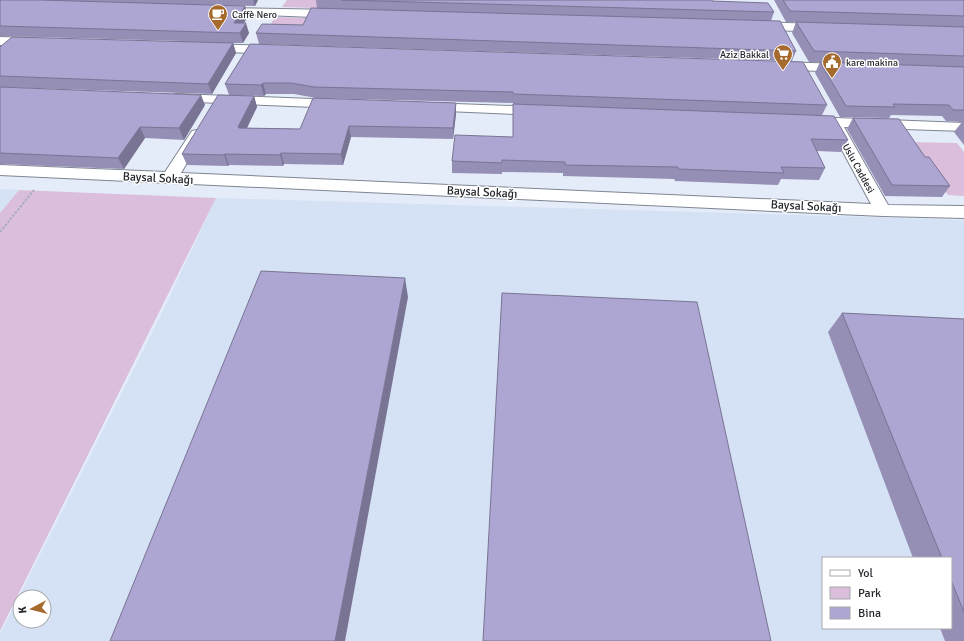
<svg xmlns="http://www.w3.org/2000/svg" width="964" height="641" font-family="Signika,sans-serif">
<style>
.built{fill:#d5e1f4;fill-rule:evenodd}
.green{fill:#dabedb}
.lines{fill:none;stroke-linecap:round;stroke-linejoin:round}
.street-casing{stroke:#7f8692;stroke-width:2}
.path{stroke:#a7aeb8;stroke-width:2;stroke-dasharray:2.5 1.5;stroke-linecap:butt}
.street{fill:#fff;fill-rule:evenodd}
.wall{fill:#958eb5}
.shaded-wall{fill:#797493}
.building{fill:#ada5d2;stroke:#797493}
.labels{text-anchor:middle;stroke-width:3;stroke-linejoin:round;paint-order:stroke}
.far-poi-label{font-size:10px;fill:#24272c;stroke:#fff;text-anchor:start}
.far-street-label{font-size:10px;fill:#24272c;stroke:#fff}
.street-label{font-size:12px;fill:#24272c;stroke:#fff}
</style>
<rect width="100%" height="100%" fill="#e4ecf9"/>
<path class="built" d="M0,189L19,190L0,213Z
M216,198L964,220V641H0V634L158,321ZM823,558H951V628H823ZM20,597H44V621H20Z"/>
<path class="green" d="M287,0H351L347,9L282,7Z
M275,17L313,18L304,33L266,32Z
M909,142L957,143L964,152V196L948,195Z
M19,190L216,198L0,631V213Z"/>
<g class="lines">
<defs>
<path id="street" d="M220,8L336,10L340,12L342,14L340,16L336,18L216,13L214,11L216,9Z
M756,22L820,24L824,25L826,28L824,31L820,32L752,29L750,26L752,23Z
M0,37L32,38L36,39L38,42L36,45L32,46L0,45Z
M208,44L274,46L278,47L280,50L278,53L274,54L204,51L202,48L204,45Z
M778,62L844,64L849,65L851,68L849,71L844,72L773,69L771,66L773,63Z
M177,94L338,100L343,101L345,104L343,107L338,108L172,101L170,98L172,95Z
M428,103L540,107L545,108L547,111L545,114L540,115L423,110L421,107L423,104Z
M810,117L964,123V131L844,127L888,205L964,206V218L883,216L0,175V165L165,172L192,131L197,130L202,131L204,134L181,173L871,204L829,126L805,124L803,121L805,118Z"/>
</defs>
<use href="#street" class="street-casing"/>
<path class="path" d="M0,232L34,190"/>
<use href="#street" class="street"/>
</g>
<path class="wall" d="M0,0H258L255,6L207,5L248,16L244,23L249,33L243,43H233L236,53L212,94L0,87V47L182,41L0,36Z
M316,0H712V1L774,12L771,21L796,51L792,61L259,44L256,33L303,25L317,8Z
M774,0H964V145L954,132L962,122L946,121L942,116L891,115L889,118L840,117L815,73L820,62H809L792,33L796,22L960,27L786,22Z
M250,44L827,105L822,115L848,140L841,152L817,151L825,168L819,180L781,179L778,185L675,181L674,179L563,176V173L502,172V174L452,173V161L513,137V103L316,98L294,94H266L264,96L229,95L225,84Z
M0,87L205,105L184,140L145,138L124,169L0,164Z
M254,96L257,107L247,128L300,129L456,103V114L453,139L351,137L343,165L284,164L283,166L229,165L228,166L187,165L182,154Z
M853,118L925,157L950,186L942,197L885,196L847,129Z
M842,313L964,319V641H945L940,628H951V558H913L828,332Z"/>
<path class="shaded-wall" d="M253,0H258L255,6Z
M245,6L248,16L238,33L234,23Z
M246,23L249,33L243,43L240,33Z
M233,43L236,53L212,94L208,84Z
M263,83L266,94L264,96L261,85Z
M201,95L205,105L184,140L179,128Z
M254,96L257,107L242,138L238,127Z
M456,103V114L453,139V128Z
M349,126L351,137L343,165L341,154Z
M140,127L145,138L124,169L118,158Z
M281,153L284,164L283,166L280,155Z
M225,154L229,165L228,166L224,155Z
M405,278L408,297L345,641H335Z"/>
<path class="building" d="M0,0H41L245,6L234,23H246L240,33L0,26Z
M341,0H712V1L768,3L774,12Z
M783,0H964V16L790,11Z
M311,8L780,21L796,51L256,33L262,24L303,25Z
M796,22L964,27V56L814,51Z
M12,37L233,43L208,84L0,76V47Z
M250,44L803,62L827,105L513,94V92L314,87L291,83H263L261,85L225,84Z
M820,62L964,67V110H953L949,105L893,104L895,107L846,106Z
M0,87L201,95L179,128L140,127L118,158L0,153Z
M218,95L254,96L238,127L239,128L300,129L313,98L456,103L453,128L349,126L341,154L281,153L280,155L225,154L224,155L182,154Z
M513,104L834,116L848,140L811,139L825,168L781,167L784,173L678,169V167L565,165V162L502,160V163L452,161L455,135L513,137Z
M853,118L899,119L925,157H929L950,186L892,185Z
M261,271L405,278L335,641H110Z
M502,293L697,302L771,641H483Z
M842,313L964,319V612L951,580V558H942Z"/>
<defs>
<symbol id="cafe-pin" viewBox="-11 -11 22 30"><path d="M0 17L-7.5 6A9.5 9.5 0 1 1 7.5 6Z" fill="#a66b2c" stroke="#fff"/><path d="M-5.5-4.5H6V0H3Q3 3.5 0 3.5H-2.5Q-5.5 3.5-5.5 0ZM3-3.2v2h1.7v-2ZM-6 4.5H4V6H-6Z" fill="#fff"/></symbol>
<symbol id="supermarket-pin" viewBox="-11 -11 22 30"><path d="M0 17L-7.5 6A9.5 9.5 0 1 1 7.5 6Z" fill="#a66b2c" stroke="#fff"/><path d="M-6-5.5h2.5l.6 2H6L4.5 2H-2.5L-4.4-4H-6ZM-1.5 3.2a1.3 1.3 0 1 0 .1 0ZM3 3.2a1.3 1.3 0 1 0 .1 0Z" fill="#fff"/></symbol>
<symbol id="civic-pin" viewBox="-11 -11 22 30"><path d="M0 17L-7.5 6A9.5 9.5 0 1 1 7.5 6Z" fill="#a66b2c" stroke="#fff"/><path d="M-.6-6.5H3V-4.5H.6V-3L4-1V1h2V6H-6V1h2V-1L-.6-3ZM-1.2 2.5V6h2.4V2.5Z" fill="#fff"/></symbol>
</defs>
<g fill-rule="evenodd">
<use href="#cafe-pin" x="207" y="3" width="22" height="30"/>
<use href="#supermarket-pin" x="772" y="43" width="22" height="30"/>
<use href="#civic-pin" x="821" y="51" width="22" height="30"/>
</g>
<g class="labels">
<g class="far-poi-label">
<text x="232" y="18">Caffè Nero</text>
<text x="769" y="58" text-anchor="end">Aziz Bakkal</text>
<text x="846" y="66">kare makina</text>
</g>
<g class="far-street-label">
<text transform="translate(859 168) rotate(61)" y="4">Uslu Caddesi</text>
</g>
<g class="street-label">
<text transform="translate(158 178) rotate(3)" y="4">Baysal Sokağı</text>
<text transform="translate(482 192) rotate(3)" y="4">Baysal Sokağı</text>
<text transform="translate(806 206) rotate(3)" y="4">Baysal Sokağı</text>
</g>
</g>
<rect x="822" y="557" width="130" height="72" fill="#ffffff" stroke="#a7a9ab"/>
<rect x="830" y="570" width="20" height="6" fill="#ffffff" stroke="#a7a9ab"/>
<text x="858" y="577" font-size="12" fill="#24272c">Yol</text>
<rect x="830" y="587" width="20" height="12" fill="#dabedb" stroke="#a7a9ab"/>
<text x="858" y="597" font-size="12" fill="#24272c">Park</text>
<rect x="830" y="607" width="20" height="12" fill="#ada5d2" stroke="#a7a9ab"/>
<text x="858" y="617" font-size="12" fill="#24272c">Bina</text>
<g transform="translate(32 609) rotate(263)"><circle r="19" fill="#ffffff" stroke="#a7a9ab"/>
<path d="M0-3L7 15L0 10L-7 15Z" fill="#a66b2c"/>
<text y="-6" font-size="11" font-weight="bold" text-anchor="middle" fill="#24272c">K</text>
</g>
</svg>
